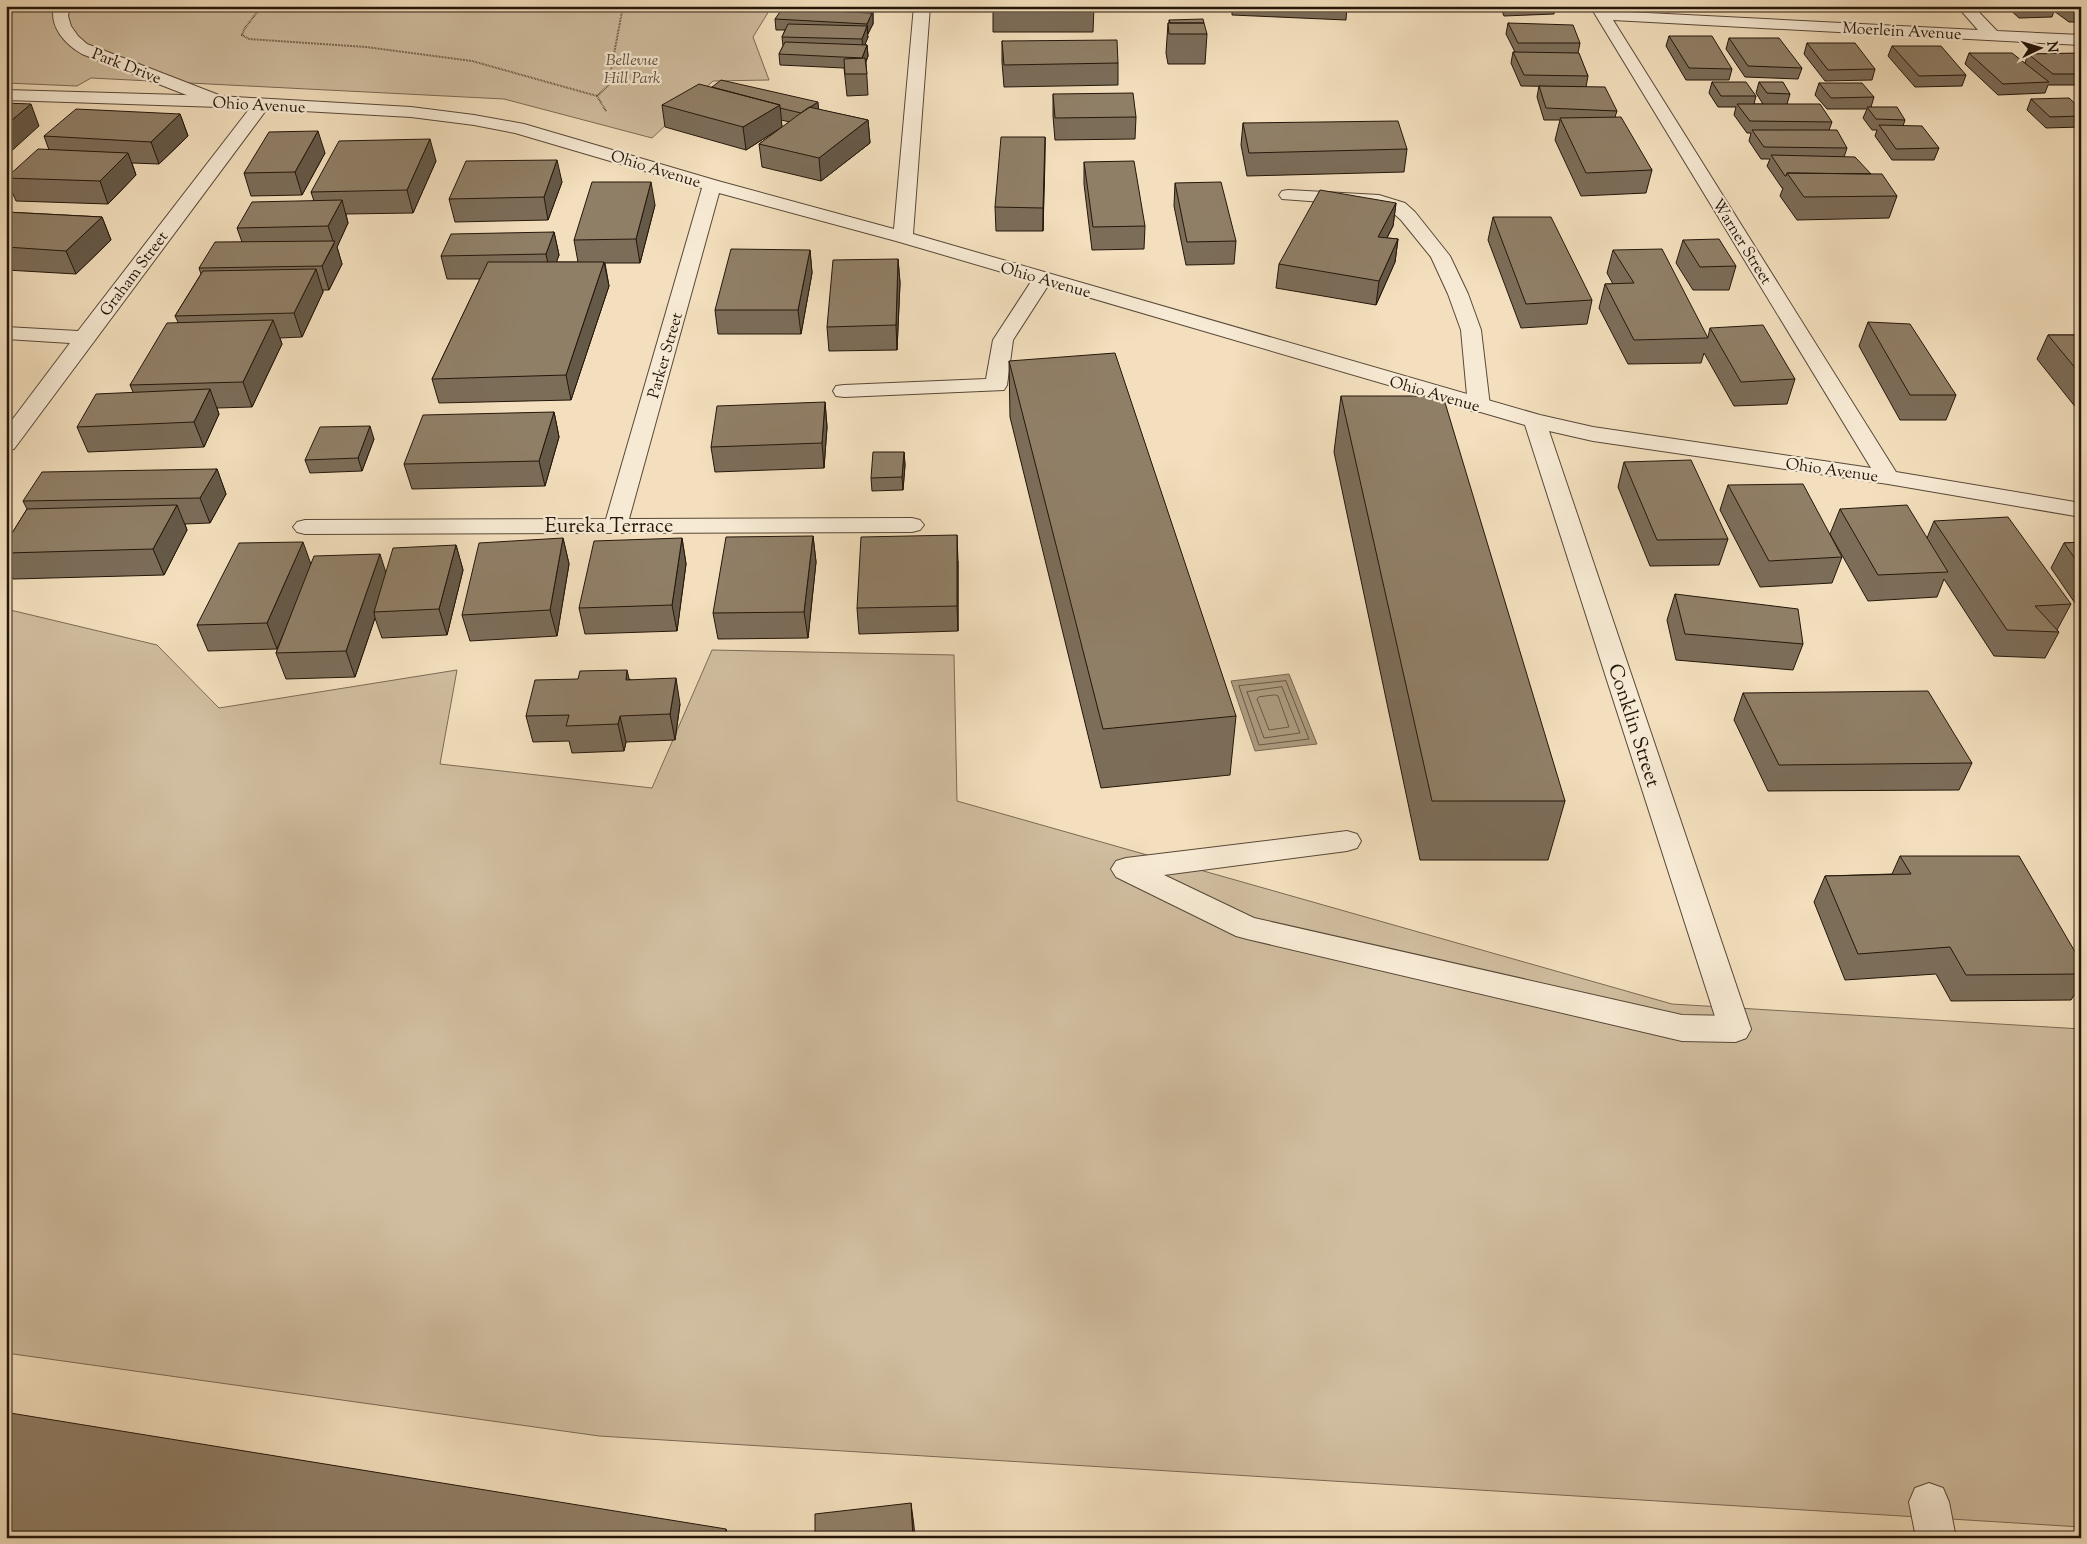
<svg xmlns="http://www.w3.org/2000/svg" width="2087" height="1544" font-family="'Sorts Mill Goudy',serif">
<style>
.green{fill:#d0bd9f;stroke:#7a6a54}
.water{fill:#ad9b80;stroke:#766651}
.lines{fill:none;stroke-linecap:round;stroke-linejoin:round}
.shore{stroke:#685845;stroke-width:1}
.service-casing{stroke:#584837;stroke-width:2}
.minor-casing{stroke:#584837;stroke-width:2}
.path{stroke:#24160a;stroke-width:2;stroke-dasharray:0.5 1;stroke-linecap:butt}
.service{fill:#f7ead4;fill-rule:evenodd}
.minor{fill:#f7ead4;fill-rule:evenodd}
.wall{fill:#7c6d59;stroke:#24160a}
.shaded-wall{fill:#655948;stroke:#24160a}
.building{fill:#907f67;stroke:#24160a}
.labels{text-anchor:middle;stroke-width:4.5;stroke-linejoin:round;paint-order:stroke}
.far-street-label{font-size:16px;fill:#24160a;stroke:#f7ead4}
.far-park-label{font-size:16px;font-style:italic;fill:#60503e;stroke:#f7ead4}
.street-label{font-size:20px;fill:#24160a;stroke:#f7ead4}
</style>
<rect width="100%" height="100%" fill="#f3dfbd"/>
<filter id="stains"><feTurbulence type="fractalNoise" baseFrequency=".004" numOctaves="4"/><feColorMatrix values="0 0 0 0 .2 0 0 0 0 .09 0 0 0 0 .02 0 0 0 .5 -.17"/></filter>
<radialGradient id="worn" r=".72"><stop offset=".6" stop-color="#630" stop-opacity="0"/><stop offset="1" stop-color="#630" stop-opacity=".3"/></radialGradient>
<path class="green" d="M6,6H772L753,37L769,80L713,81L652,138L504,99L91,78L77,86L6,83Z
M6,609L157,645L219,708L457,670L440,764L652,788L712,650L954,655L957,801L1672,1004L2081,1029V1527L599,1436L6,1353Z"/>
<path class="water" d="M1289,674L1317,744L1255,751L1231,681Z"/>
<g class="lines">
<path class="shore" d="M1286,681L1309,739L1259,745L1239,686Z
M1282,687L1300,733L1264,738L1247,692Z
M1275,695L1278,696L1289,727L1269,730L1257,699L1259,697Z"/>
<defs>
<path id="service" d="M54,6H70L68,16L71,26L78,36L87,44L224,97L226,101L224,105H212L82,54C65,44 49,27 54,6Z
M1288,190L1379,195L1405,203L1415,212L1450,256L1468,294L1481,330L1490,406L1487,411L1479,412L1471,411L1468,406L1461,330L1448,294L1431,257L1401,220L1391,211L1377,206L1282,199L1279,195L1282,191Z
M1043,272L1050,274L1053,278L1013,340L1007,385L1004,390L844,397L836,396L833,391L836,386L844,385L986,379L993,340L1036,274Z
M1347,831L1357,834L1361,841L1357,848L1347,851L1164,875L1254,918L1682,1015L1735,1016L1746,1020L1751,1029L1746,1038L1735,1042L1682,1041L1247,939L1236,936L1116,877L1111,869L1116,861L1126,858Z"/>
<path id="minor" d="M914,6H930L913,234L1540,415L1593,427L1871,468L1590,6H1605L1608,11L1978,30L1957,6H1973L1997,31L2081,35V45L1613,20L1896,472L2081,503V517L1888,484L1593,441L1549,431L1751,1029L1746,1038L1735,1042L1724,1038L1719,1029L1525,425L896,241L719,193L629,519L912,518L920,520L924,525L920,530L912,532L305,534L297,532L293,527L297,522L305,520L606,519L702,188L515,133L474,125L411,117L267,109L14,449L6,451V428L70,343L6,339V327L78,331L250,108L6,100V90L218,96L411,107L474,115L524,124L718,181L894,229Z
M1929,1483L1943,1488L1949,1502L1956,1538H1916L1909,1502L1915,1488Z"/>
</defs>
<use href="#service" class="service-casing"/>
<use href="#minor" class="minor-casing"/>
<path class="path" d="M259,6L261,7L245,28L242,35L249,39L366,47L472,61L597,96
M606,111L597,96L608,86L623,6"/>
<use href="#service" class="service"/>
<use href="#minor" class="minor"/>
</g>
<path class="wall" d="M792,6H873V24L867,34L868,37L864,45H867L868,56L866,62L868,95L847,96L844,68L780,65L779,54L783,46L782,37L785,30H776L775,19L793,9Z
M1094,6L1093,32H993V11Z
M1232,6H1347L1346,20L1232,15Z
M1500,6H1556L1554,14L1504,16Z
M1883,6H1923L1922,9L1887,11Z
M2006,6H2081V22H2069L2054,11L2052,17L2019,18Z
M1169,20L1207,34L1205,64H1168L1166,53L1168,23H1169Z
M1508,23L1580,43L1578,53L1588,76L1586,87L1521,86L1511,63L1513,52H1515L1506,34Z
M1669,36L1732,69L1729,80H1686L1666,46Z
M1729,38L1802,68L1798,79L1745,77L1726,49Z
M1002,41L1118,63V85L1004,87L1002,62Z
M1807,43L1875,69L1872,80L1825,81L1804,54Z
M1892,46L1966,75L1962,86L1915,87L1888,56Z
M1969,53L2025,63L2028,54H2081V85H2048L2045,93L1998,95L1965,64Z
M1712,82L1756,96L1754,104H1763L1756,93L1759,82L1790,94L1787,104L1832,122L1829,130L1847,148L1844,157L1871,174L1897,196L1889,218L1797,220L1780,196L1783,188H1782L1767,166L1770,159H1761L1749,141L1751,133H1747L1734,115L1736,107H1718L1709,93Z
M1819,83L1874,97L1871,107L1905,120L1903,126L1939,148L1934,160H1892L1875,136L1877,130H1872L1863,118L1867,109H1827L1815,95Z
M1539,86L1617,111L1615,117L1652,170L1646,193L1581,196L1555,140L1560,120H1544L1537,97Z
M712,87L868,120L870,143L821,181L762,167L759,144L790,122L781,120L782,127L746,150L665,127L662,105Z
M1053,94L1136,117L1135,139L1055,140L1053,116Z
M2031,99L2081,109V127L2046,128L2027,110Z
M180,114L188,136L159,164L132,163L136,175L108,204L16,201L6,178L49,150L44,136Z
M1243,123L1407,149L1404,172L1247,176L1241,145Z
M1045,137L1043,231H996L995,207Z
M325,153L302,195L251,196L244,173Z
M436,161L413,213L346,214L348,223L337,247L342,264L329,290H323V292L302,337L280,338L282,344L252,407L217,408L219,414L204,447L88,452L77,427L133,392L130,385L178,322L175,316L201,274L199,268L242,242L237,228L314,201L311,192Z
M1084,162L1145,226L1144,249L1092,250L1084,184Z
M562,182L548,220L455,222L449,199Z
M1175,183L1236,241L1234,264L1186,265L1174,206Z
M1396,203L1393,226L1387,238L1398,239L1395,262L1376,305L1276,288L1279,264Z
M655,205L640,263H605L609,286L571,400L439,403L432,379L480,279H447L441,256L554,232L559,255L556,262H578L574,240Z
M6,212L102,217L111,240L76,274L6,270Z
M1493,217L1592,300L1587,324L1521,328L1488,240Z
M1683,240L1736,266L1729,290H1693L1676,263Z
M810,250L812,273L801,334H718L715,310Z
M1613,250L1708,337L1710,328L1795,379L1787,404L1734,406L1704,353L1701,363L1628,364L1599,308L1605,284H1613L1607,273Z
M898,259L900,283L897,350L829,351L827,327Z
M1868,322L1956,395L1946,420H1900L1859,346Z
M2048,335H2081V414L2037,359Z
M1009,361L1236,716L1230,775L1101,788L1010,417Z
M1341,396L1565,801L1548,860H1420L1334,452Z
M825,402L827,427L824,468L715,472L711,447Z
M554,412L559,437L545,486L412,489L404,464Z
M374,439L362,471L310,473L305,460Z
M904,452L905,465L903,490L872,491L871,478Z
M1624,462L1728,539L1719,565L1650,566L1618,487Z
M217,469L226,494L210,523L185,524L187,530L164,575L13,579L6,566V543L27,509L23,501Z
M1728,485L1842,557L1832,583L1760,587L1720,510Z
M1840,509L1927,538L1934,521L2071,604L2057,630L2059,632L2045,658L1994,656L1944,579L1937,597L1868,601L1830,534Z
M813,536L816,562L808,638L718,639L713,613Z
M563,538L569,564L557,636L470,641L462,615Z
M682,538L686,564L677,631L585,634L579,608Z
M2081,542V612L2051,568L2064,543Z
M456,545L463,570L447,635L382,638L375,618L355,677L286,679L276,653L285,629L277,649L208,651L197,625L311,563L386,572Z
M958,561V631L859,634L857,608Z
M1675,594L1803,644L1793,670L1676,660L1667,620Z
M629,679L680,704L675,740L626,742L624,751L572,753L569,741L533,742L526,716Z
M1743,693L1972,763L1959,790L1768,791L1734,720Z
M1900,856L2081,962V985L2071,1000L1951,1001L1936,974L1845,980L1814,902L1825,876L1892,874Z"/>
<path class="shaded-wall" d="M870,6H873V24L868,34L867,24L869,20L868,9Z
M867,26L868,37L863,50L862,39Z
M867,45L868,56L863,69L862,58Z
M818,102L819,113H802Z
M31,104L39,126L6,156V125Z
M780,105L782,127L746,150L743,127Z
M180,114L188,136L159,164L151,142Z
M868,120L870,143L821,181L819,158Z
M318,131L325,153L302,195L295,172Z
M1045,137V160L1043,231V208Z
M430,139L436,161L413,213L407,190Z
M128,153L136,175L108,204L100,181Z
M557,160L562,182L548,220L544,197Z
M651,182L655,205L640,263L636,239Z
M342,200L348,223L337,247L342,264L329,290L322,266L334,244L328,226Z
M1396,203L1393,226L1375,260L1378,237Z
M102,217L111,240L76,274L66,251Z
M554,232L559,255L551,278L546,254Z
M1398,239L1395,262L1376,305L1379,281Z
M810,250L812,273L801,334L798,310Z
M898,259L900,283L897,350L896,325Z
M604,262L609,286L571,400L566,375Z
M316,269L323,292L302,337L294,313Z
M273,320L282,344L252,407L243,382Z
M210,389L219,414L204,447L194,422Z
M825,402L827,427L824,468L822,443Z
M554,412L559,437L545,486L539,461Z
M370,426L374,439L362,471L358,458Z
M904,452L905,465L903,490L902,477Z
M217,469L226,494L210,523L200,498Z
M177,505L187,530L164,575L153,549Z
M957,535L958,561V631L957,606Z
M813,536L816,562L808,638L804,612Z
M563,538L569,564L557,636L550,610Z
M682,538L686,564L677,631L672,605Z
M303,542L312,567L277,649L267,623Z
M456,545L463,570L447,635L439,609Z
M380,554L388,579L374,612L375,618L355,677L346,651Z
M627,670L633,696L626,680Z
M676,678L680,704L675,740L670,714Z
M620,716L626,742L624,751L618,724Z
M911,1503L914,1526L915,1538H913Z
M726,1529L729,1538H725Z"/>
<path class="building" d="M821,6H870L868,9Z
M993,6H1094V11H993Z
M2022,6H2053L2023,7Z
M2066,6H2081V11L2073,12Z
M782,9L872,13L867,24L775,19Z
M1203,19L1204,23H1170L1169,20Z
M1168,23H1204L1207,34H1169Z
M1508,23L1573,25L1580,43H1518Z
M788,24L867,26L862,39L782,37Z
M1669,36H1712L1732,69L1689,68Z
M1729,38H1779L1802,68L1748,66Z
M1117,40L1118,63L1004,65L1002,41Z
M785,42L867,45L862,58L779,54Z
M1807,43H1855L1875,69L1828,70Z
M1892,46H1941L1966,75L1919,76Z
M1513,52L1579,53L1588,76L1524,75Z
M1969,53H2012L2049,82L2003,84Z
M2079,53L2081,54V74H2053L2028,54Z
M865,58L867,74H845L844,59Z
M721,80L818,102L801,113L780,108V105L712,87Z
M1712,82H1746L1756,96H1721Z
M1759,82H1783L1790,94L1767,93Z
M1819,83H1862L1874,97L1831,98Z
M699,84L780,105L743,127L662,105Z
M1539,86L1605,87L1617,111L1546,108Z
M1133,93L1136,117L1055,118L1053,94Z
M2069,98L2081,109V116L2050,117L2031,99Z
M6,103L31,104L6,125Z
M1737,104H1820L1832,122L1750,121Z
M809,107L868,120L819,158L759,144Z
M1867,107H1897L1905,120L1876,119Z
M76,109L180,114L151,142L44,136Z
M1621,117L1652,170L1586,173L1560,118Z
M1398,121L1407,149L1249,153L1243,123Z
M1879,125L1922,126L1939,148L1896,149Z
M1752,130H1837L1847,148L1764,147Z
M318,131L295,172L244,173L269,132Z
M1001,137H1045L1043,208L995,207Z
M430,139L407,190L311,192L339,141Z
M38,149L128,153L100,181L6,178Z
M1771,155L1855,157L1871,174L1787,173L1786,176H1785Z
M557,160L544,197L449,199L466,161Z
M1134,161L1145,226L1093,227L1084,162Z
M1787,173L1882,174L1897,196L1804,197Z
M592,182H651L636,239L574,240Z
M1221,182L1236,241L1187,242L1175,183Z
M1320,190L1396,203L1378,237L1398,239L1379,281L1279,264Z
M342,200L328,226L237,228L252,202Z
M6,212L102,217L66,251L6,247Z
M1493,217H1551L1592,300L1526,304Z
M554,232L546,254L441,256L451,234Z
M1719,239L1736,266L1700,267L1683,240Z
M335,241L322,266L199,268L215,242Z
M731,249L810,250L798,310H715Z
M1662,249L1708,338L1634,340L1605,284L1634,283L1613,250Z
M898,259L896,325L827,327L833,260Z
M488,262H604L566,375L432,379Z
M316,269L294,313L175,316L203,271Z
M273,320L243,382L130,385L167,323Z
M1868,322L1910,324L1956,395H1910Z
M1763,325L1795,379L1741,382L1710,328Z
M2048,335H2081V375Z
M1115,353L1236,716L1103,729L1009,361Z
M210,389L194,422L77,427L96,394Z
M1341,396H1443L1565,801H1432Z
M825,402L822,443L711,447L717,406Z
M554,412L539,461L404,464L423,415Z
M370,426L358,458L305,460L320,427Z
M873,452H904L902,477L871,478Z
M1691,460L1728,539L1657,540L1624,462Z
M217,469L200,498L23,501L42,472Z
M1803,484L1842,557L1769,561L1728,485Z
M177,505L153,549L6,553V543L27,509Z
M1907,505L1948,572L1878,575L1840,509Z
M2008,517L2071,604L2035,606L2059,632L2007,630L1934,521Z
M957,535V606L857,608L861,537Z
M813,536L804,612L713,613L726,537Z
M563,538L550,610L462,615L479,543Z
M682,538L672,605L579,608L594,541Z
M303,542L267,623L197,625L239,543Z
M2081,542V567L2064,543Z
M456,545L439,609L374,612L393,548Z
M380,554L346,651L276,653L314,556Z
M1675,594L1798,609L1803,644L1685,634Z
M627,670L626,680L676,678L670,714L620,716L618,724L566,726L569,715L526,716L535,680L578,679L580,671Z
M1928,691L1972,763L1779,765L1743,693Z
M1900,856H2019L2081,962V974L1966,975L1950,947L1858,954L1825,876L1911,874Z
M10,1413L726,1529L725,1538H6V1423Z
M911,1503L913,1538H815V1514Z"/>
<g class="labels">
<g class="far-street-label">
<text transform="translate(1902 30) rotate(3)" y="6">Moerlein Avenue</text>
<text transform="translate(127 65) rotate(21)" y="6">Park Drive</text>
<text transform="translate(259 104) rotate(3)" y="6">Ohio Avenue</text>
<text transform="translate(656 168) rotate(17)" y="6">Ohio Avenue</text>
<text transform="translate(1743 241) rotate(58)" y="6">Warner Street</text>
<text transform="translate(133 273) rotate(-53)" y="6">Graham Street</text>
<text transform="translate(1046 279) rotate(16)" y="6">Ohio Avenue</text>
<text transform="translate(664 355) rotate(-74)" y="6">Parker Street</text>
<text transform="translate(1435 393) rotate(16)" y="6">Ohio Avenue</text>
<text transform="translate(1832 469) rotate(8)" y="6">Ohio Avenue</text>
</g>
<g class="far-park-label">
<text x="632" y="65">Bellevue<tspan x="632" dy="18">Hill Park</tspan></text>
</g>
<g class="street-label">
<text x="609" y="532">Eureka Terrace</text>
<text transform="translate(1635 725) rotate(72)" y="7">Conklin Street</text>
</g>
</g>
<rect width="2087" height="1544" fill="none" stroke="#f3dfbd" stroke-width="25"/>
<rect x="8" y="8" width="2072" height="1529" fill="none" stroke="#24160a" stroke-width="2.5"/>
<rect x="12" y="12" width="2062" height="1519" fill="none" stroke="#24160a"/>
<g transform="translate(2040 48) rotate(85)" stroke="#f7ead4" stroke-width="4" paint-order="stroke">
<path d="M0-4L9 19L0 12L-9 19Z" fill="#24160a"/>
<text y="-8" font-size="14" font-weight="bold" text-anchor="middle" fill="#24160a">N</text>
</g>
<rect width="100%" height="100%" filter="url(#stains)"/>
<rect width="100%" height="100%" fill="url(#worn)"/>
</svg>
